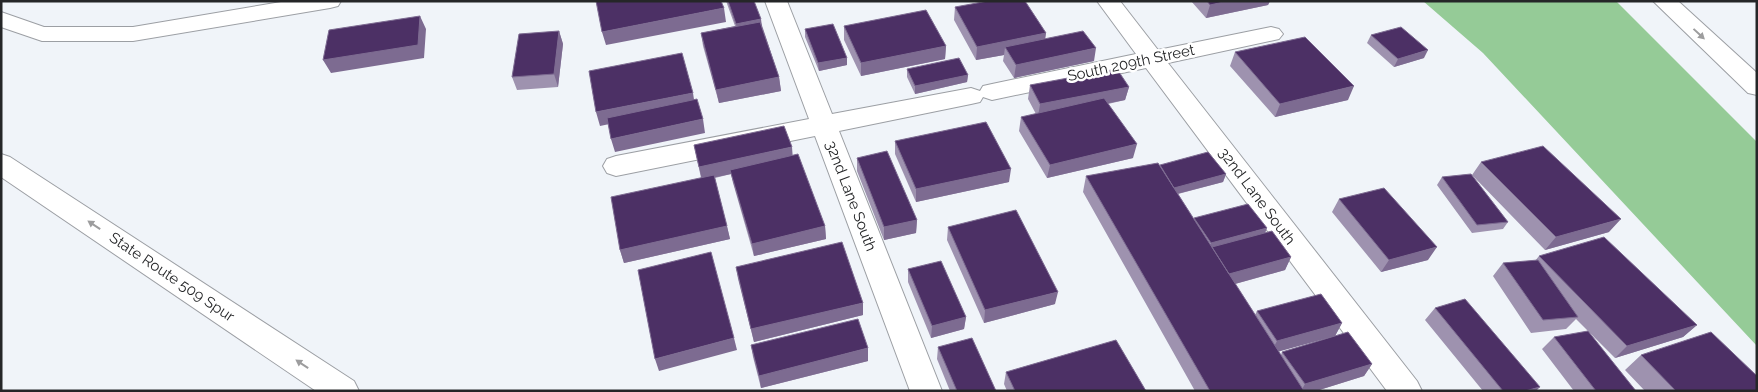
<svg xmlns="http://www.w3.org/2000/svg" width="1758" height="392" font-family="Raleway,sans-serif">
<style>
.forest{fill:#95cb97}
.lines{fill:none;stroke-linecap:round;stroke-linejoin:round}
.street-casing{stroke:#9c9fa4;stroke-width:2}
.highway-casing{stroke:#9c9fa4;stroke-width:2}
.street{fill:#fff;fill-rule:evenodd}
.highway{fill:#fff;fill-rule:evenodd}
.wall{fill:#9e92af;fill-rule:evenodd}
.shaded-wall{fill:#7d6b91}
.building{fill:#4c3065;stroke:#7d6b91}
.oneway{fill:#9d9d9e}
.labels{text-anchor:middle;stroke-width:5;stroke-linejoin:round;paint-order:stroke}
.street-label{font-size:15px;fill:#252628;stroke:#fff}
</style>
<rect width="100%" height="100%" fill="#f0f4f9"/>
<path class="forest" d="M1423,1H1616L1757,142V346L1483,53Z"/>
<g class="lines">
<defs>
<path id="street" d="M287,1H341L338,6L330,8L133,41H42L1,27V12L44,27H133Z
M765,1H787L832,114L971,88L980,91L983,86L992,84L1136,54L1097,1H1120L1158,50L1271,27L1279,29L1283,34L1279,39L1168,63L1417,381L1422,391H1387L1146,68L992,100L983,97L980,102L971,104L839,131L942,391H910L815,136L616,176L607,173L603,166L607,159L616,156L809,119Z"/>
<path id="highway" d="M1653,1H1678L1757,73V95L1748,93Z
M1,154L10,157L354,381L359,391H316L1,177Z"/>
</defs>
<use href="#street" class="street-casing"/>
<use href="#highway" class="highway-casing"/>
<use href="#street" class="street"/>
<use href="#highway" class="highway"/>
</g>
<path class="wall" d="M726,1H754L779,77L781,91L719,103L703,46L701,33L735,26Z
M1191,1H1270L1268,5L1206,18Z
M955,7L1046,33L1045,39L1094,61L1014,78L1003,61L1004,55L976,60L954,20Z
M844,26L946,46L945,59L861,76L844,40Z
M805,29L847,65L819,71L805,37Z
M559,31L563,44L558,87L517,90L512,77Z
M1371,35L1424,58L1394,67L1367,43Z
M1235,52L1348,100L1275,117L1230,66Z
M907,69L968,75L967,82L915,94L907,77Z
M1030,85L1129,87L1125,100L1108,104L1133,158L1047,178L1019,131L1021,117L1036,114L1028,99Z
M895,141L1009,182L916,202L895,154Z
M694,145L793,156L825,226L826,239L754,256L733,183L731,174L715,178L730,239L624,263L620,250L701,178Z
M857,158L917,220L916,233L884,240L857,171Z
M1481,162L1609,232L1545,250L1472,175Z
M1160,165L1226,174L1223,182L1178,194L1193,218L1265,233L1291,257L1285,270L1235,284L1255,315L1257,311L1342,323L1335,336L1372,364L1364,376L1316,391H1195L1083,192L1086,176ZM1335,336L1282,352L1281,355L1278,351Z
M1442,177L1508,222L1503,229L1472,233L1437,185Z
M1339,199L1428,260L1381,272L1332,212Z
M948,227L1055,304L984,323L947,240Z
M1539,256L1697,325L1683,337L1615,358L1576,319L1566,329L1531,333L1493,276L1503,263L1535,261Z
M736,267L863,315L754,342L738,279Z
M908,269L966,317L964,329L931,338L908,282Z
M1435,308L1536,391H1483L1425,320Z
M1554,337L1636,391H1574L1542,349Z
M751,345L868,361L761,388L753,357Z
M938,347L996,391H950L937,359Z
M1641,355L1757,391H1645L1625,370Z
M1006,372L1146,391H1007L1004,384Z"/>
<path class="shaded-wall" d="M1228,1H1270L1268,5L1206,18L1210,5Z
M724,8L726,22L606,45L602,32Z
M420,16L426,29L424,58L331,73L323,60Z
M761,19L762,27L737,32L736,24Z
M559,31L563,44L558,87L554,74Z
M1046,33L1044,46L1005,47L1004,55L976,60L977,47Z
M946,46L945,59L861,76V63Z
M1096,48L1094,61L1014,78L1016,65Z
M1428,50L1424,58L1394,67L1398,59Z
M847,58V65L819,71L818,63Z
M968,75L967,82L915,94V86Z
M779,77L781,91L719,103L716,90Z
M1354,86L1348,100L1275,117L1280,104Z
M1129,87L1125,100L1038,117L1040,104Z
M693,93L695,106L600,126L596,112Z
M703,119L705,133L615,152L611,139Z
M1137,144L1133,158L1047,178L1050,165Z
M792,147L793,160L730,170L731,174L702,180L699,167Z
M1011,169L1009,182L916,202V189Z
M1226,174L1223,182L1169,196L1172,188Z
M1621,219L1609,232L1545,250L1556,237Z
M917,220L916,233L884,240V227Z
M727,226L730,239L624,263L620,250Z
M825,226L826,239L754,256L752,244Z
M1267,228L1264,236L1208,250L1211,243Z
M1437,247L1428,260L1381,272L1389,260Z
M1291,257L1285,270L1224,287L1229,274Z
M1058,292L1055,304L984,323L985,310Z
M863,303V315L754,342L751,329Z
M966,317L964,329L931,338L932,326Z
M1342,323L1335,336L1270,354L1277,341Z
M1697,325L1683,337L1615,358L1627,346Z
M734,338L737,350L659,371L655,359Z
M868,348V361L761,388L759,376Z
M1372,364L1364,376L1316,391H1301L1305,384Z
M1540,387L1536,391H1525Z"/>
<path class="building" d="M596,1H721L724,8L602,32Z
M728,1H754L761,19L736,24Z
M988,1H1025L1046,33L977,47L955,7Z
M1207,1H1228L1210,5Z
M926,10L946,46L861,63L844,26Z
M420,16L418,45L323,60L329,30Z
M760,22L779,77L716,90L701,33Z
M833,24L847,58L818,63L805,29Z
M1401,27L1428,50L1398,59L1371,35Z
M559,31L554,74L512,77L519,34Z
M1083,31L1096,48L1016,65L1005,47Z
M1305,37L1354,86L1280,104L1235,52Z
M682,53L693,93L596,112L589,71Z
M959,58L968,75L915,86L907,69Z
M1117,69L1129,87L1040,104L1030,85Z
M1104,98L1137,144L1050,165L1021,117Z
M697,99L703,119L611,139L607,118Z
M986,122L1011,169L916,189L895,141Z
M784,126L792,147L699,167L694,145Z
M1543,146L1621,219L1556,237L1481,162Z
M887,151L917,220L884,227L857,158Z
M1208,152L1226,174L1174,188L1160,165Z
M798,154L825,226L752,244L730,170Z
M1158,163L1304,391H1210L1086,176Z
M1471,174L1508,222L1477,225L1442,177Z
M714,175L727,226L620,250L611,197Z
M1384,188L1437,247L1389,260L1339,199Z
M1248,204L1267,228L1211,243L1194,218Z
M1016,210L1058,292L985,310L948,227Z
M1272,231L1291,257L1229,274L1212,247Z
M1604,237L1697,325L1627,346L1539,256Z
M842,242L863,303L751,329L736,267Z
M711,252L734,338L655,359L638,270Z
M1538,260L1578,317L1543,320L1503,263Z
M941,261L966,317L932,326L908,269Z
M1321,294L1342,323L1277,341L1257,311Z
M1465,299L1540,387L1525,391H1503L1435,308Z
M858,319L868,348L759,376L751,345Z
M1588,331L1636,391H1596L1554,337Z
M1348,332L1372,364L1305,384L1282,352Z
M1711,332L1757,376V391H1676L1641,355Z
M972,338L996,391H957L938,347Z
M1116,340L1146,391H1015L1006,372Z"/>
<defs><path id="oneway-solid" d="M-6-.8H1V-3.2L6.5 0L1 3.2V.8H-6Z" transform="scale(1.25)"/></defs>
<g class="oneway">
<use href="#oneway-solid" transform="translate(1699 34) rotate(43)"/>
<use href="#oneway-solid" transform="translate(94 225) rotate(-146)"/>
<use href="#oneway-solid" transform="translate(302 364) rotate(-146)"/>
</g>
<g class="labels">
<g class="street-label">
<text transform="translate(1131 63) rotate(-12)" y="5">South 209th Street</text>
<text transform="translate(851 196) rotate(69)" y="5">32nd Lane South</text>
<text transform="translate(1257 196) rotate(53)" y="5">32nd Lane South</text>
<text transform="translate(172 277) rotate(34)" y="5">State Route 509 Spur</text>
</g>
</g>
<rect width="1758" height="392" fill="none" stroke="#252628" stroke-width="5"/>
</svg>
